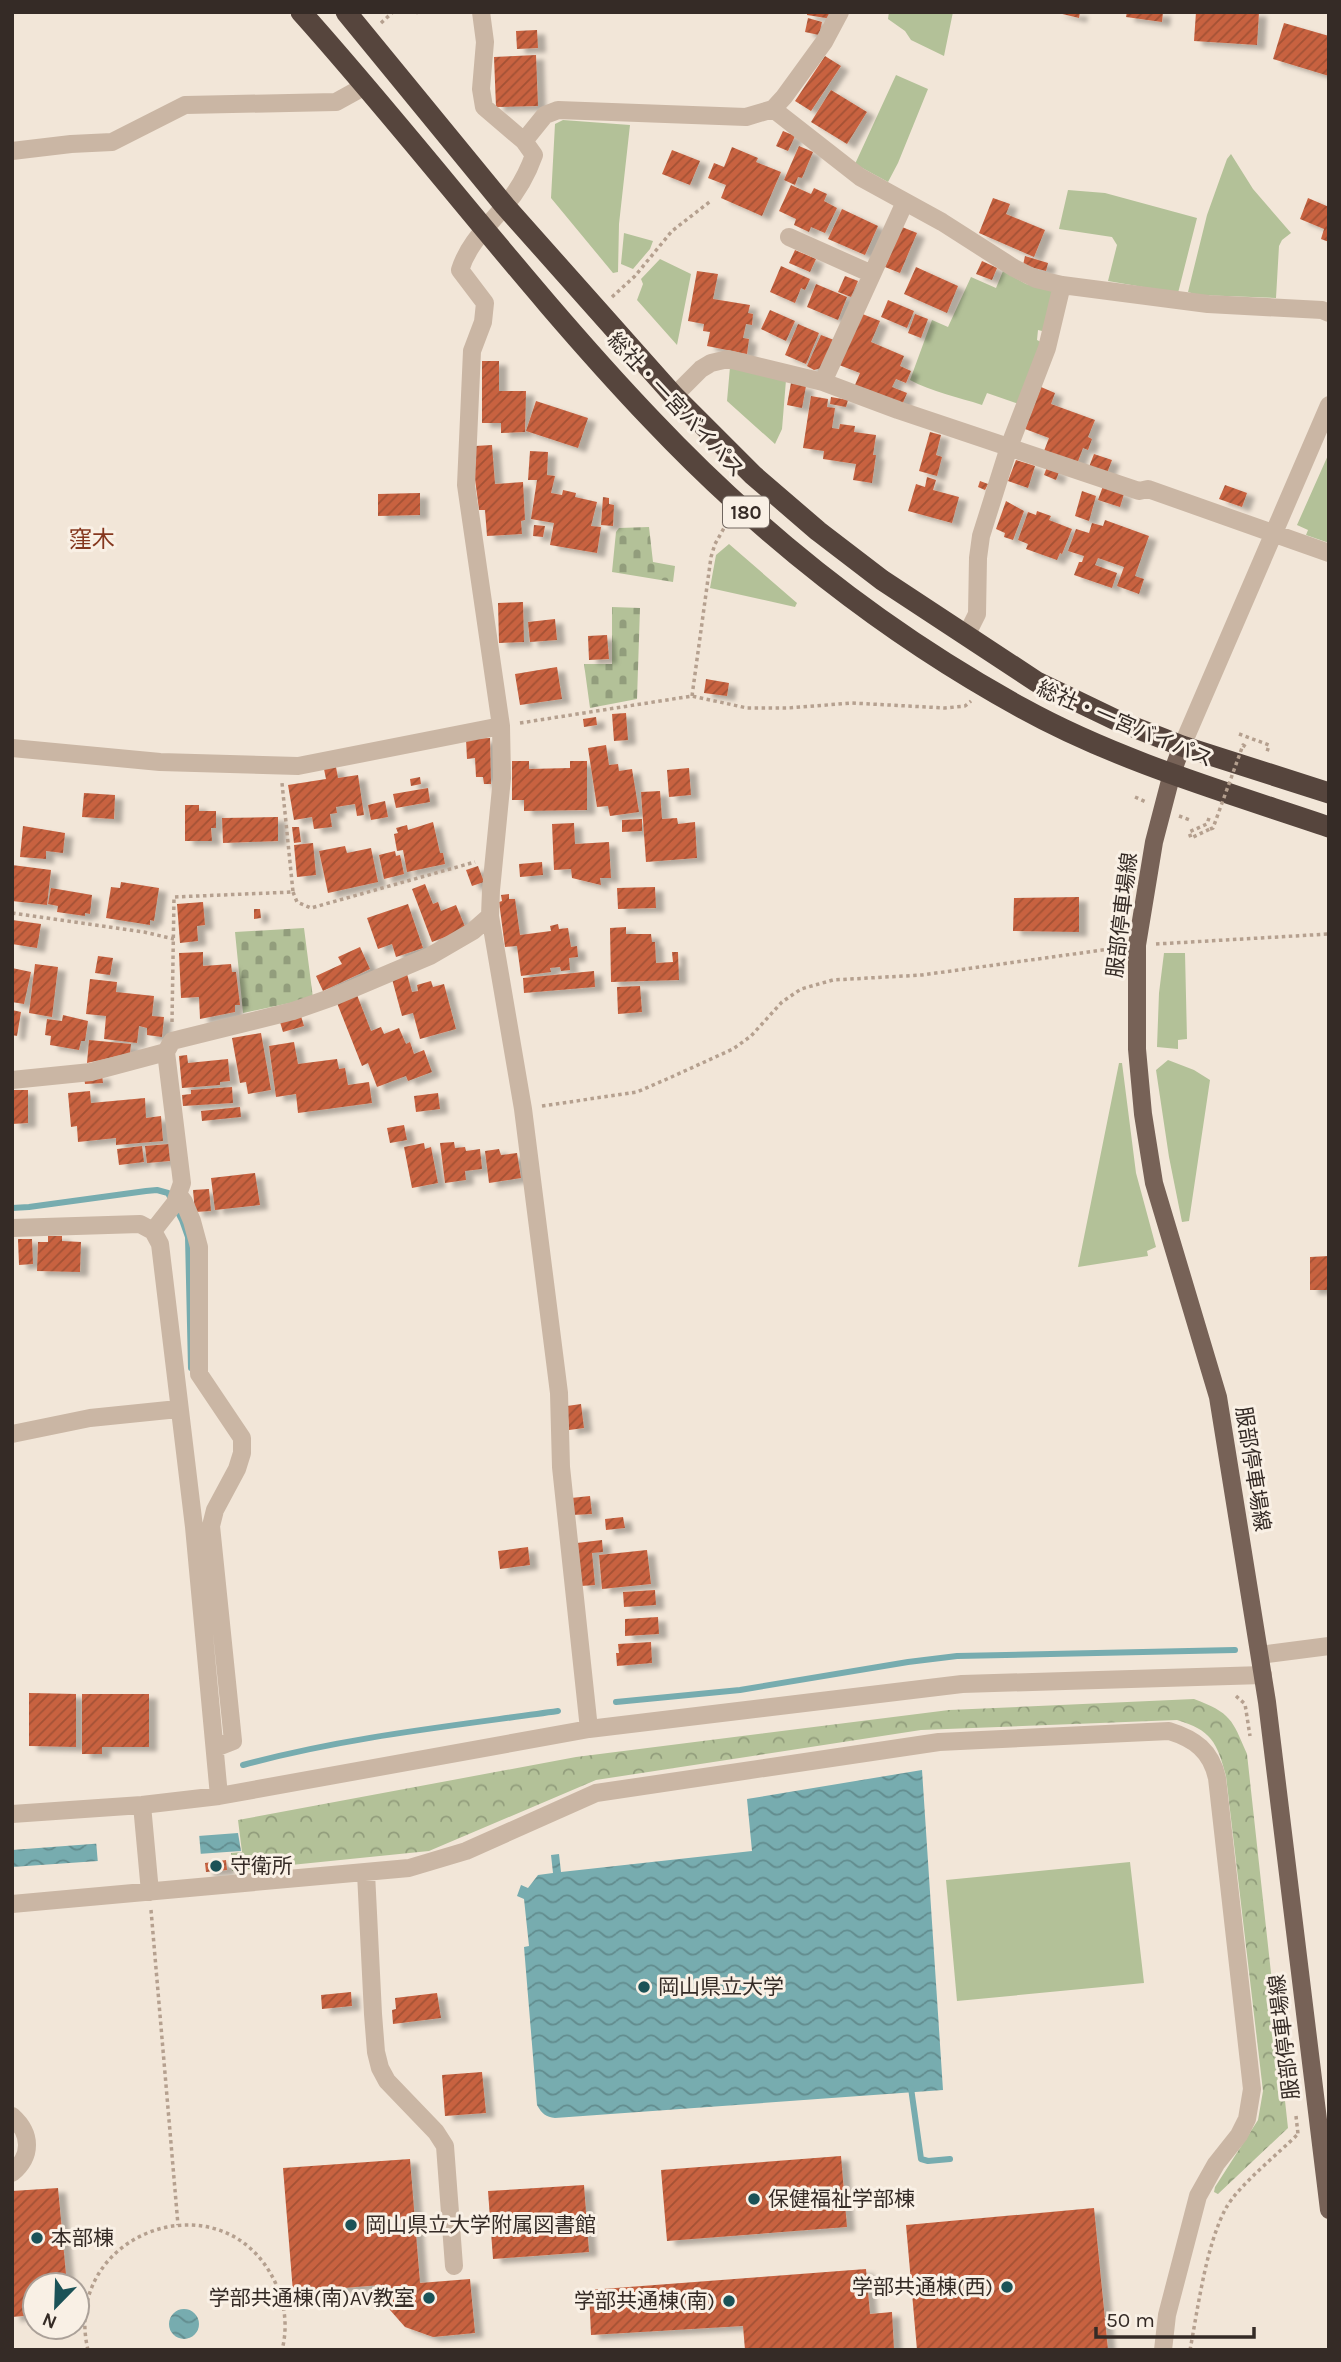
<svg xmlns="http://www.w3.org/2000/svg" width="1341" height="2362" font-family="Karla,'Noto Sans JP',sans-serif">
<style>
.grass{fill:#b3c198}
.forest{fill:url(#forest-crowns)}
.cemetery{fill:url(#cemetery-stones)}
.water{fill:url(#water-waves)}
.pier{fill:#f2e6d8}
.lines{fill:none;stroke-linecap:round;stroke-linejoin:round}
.stream{stroke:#77acaf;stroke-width:6}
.building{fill:url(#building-hatch);filter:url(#shadow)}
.path{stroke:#b5a08f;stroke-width:3.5;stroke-dasharray:3.5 3.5;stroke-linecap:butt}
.minor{stroke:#cab6a4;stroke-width:18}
.major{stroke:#776257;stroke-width:18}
.highway{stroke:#56453d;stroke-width:21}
.path-bridge{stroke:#b5a08f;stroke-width:3.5;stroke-dasharray:3.5 3.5;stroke-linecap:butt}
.poi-dot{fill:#1b5257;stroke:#f9f0e5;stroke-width:2.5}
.labels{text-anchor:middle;stroke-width:6;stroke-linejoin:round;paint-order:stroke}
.shield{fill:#f9f0e5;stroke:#70665f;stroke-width:2}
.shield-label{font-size:19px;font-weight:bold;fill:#352b26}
.street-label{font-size:21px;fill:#352b26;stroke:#f9f0e5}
.poi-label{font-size:21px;fill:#352b26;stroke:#f9f0e5;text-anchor:start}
.neighbourhood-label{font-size:23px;fill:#85371e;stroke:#f9f0e5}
</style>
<defs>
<pattern id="forest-crowns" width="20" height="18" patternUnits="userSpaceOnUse" patternTransform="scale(1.75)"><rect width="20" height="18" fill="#b3c198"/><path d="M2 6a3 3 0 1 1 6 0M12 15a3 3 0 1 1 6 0" fill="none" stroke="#929d7c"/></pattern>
<pattern id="cemetery-stones" width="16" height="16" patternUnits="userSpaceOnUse" patternTransform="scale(1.75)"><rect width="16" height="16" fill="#b3c198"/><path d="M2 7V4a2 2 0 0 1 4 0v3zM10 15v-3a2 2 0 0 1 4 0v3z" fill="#929d7c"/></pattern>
<pattern id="water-waves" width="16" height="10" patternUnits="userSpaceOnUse" patternTransform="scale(1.75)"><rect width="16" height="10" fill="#77acaf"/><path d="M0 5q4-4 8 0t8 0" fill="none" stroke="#628c8e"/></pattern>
<pattern id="building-hatch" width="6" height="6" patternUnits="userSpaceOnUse" patternTransform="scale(1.75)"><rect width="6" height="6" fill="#c86240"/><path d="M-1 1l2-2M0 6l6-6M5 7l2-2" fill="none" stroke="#a35135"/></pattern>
<filter id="shadow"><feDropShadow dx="8" dy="4.5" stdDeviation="2" flood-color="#0004"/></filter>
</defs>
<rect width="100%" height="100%" fill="#f2e6d8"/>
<path class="grass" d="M889,12H953L944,56L911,40L905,31L888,19Z
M896,75L928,89L898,163L888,182L855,164Z
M563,120L630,125L619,224L618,272L613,273L551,198L555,124Z
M1231,154L1253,189L1291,233L1282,240L1279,246L1276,298L1198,295L1188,292L1207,215L1227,159Z
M1068,190L1105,193L1197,218L1178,293L1108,281L1117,245L1112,237L1059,229Z
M624,233L653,241L650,249L633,269L621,264Z
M660,259L691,274L677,345L637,300L643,284L641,279Z
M1003,271L1026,284L1055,292L1046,332L1038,330L1037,340L1045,344L1019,404L987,393L982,405C958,397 932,392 910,380L932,320L948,327L971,277L996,288Z
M730,367L786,380L782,429L775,444L727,401Z
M1329,453V543L1306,535L1308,530L1297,525Z
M729,544L797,603L795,607L710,588L716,555Z
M1164,953H1185L1187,1039L1178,1040V1049L1157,1047L1159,993Z
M1168,1060L1194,1070L1210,1080L1189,1221L1182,1222L1169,1157L1156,1070Z
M1119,1063H1122L1136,1173L1156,1247L1147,1251L1148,1256L1078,1267Z
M1130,1862L1144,1983L957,2001L946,1880Z"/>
<path class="forest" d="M1194,1699C1231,1713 1232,1719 1247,1754L1288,2128L1218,2194L1214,2192L1215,2187L1258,2120L1263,2091L1226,1776C1217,1742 1211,1730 1177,1720L921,1730L596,1780L429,1851L232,1871L231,1853L242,1852L238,1820L576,1757L949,1710Z"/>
<path class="cemetery" d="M649,527L653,562L675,566L673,582L612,572L616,532L619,528Z
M612,607L640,608L637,699L590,708L584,664H612Z
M304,928L313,998L243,1013L235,932Z"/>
<path class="water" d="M922,1770L943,2090L555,2118C546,2117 542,2114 537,2105L524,1947L529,1946L524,1899L517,1896L521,1885L528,1888L538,1875L553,1873L551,1855L559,1854L561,1872L752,1851L747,1799Z
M238,1833L241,1851L12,1867V1850Z
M169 2324a15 15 0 1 1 30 0a15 15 0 1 1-30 0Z"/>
<path class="pier" d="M199,1833L201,1857L98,1864L96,1841Z"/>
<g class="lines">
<path class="stream" d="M12,1208L29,1207L146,1191L157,1190L168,1193L182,1220L188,1237L191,1368
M616,1702L740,1690L908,1662L957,1656L1235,1650
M243,1765C346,1737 452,1726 558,1711
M911,2088L921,2159L928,2161L950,2159"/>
</g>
<path class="building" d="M807,12H833L832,19L807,15Z
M1054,12H1080L1079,18Z
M1127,12H1163L1162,22L1126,17Z
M1196,12H1259L1257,45L1194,41Z
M808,18L822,22L819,35L805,32Z
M1284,23L1329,36V76L1273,59Z
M537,30L538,48L517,49L516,31Z
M536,55L538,106L496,107L494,57Z
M825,56L841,66L811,111L795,101Z
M831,90L867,112L847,144L811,122Z
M783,131L795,136L788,151L776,146Z
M799,146L813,152L802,178L798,177L795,185L784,180Z
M732,147L758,158L756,162L781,172L762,216L721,198L726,185L708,178L714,163L724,167Z
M672,150L700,161L690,185L662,174Z
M791,185L811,194L814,188L827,194L824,201L837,208L825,233L811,227L809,232L794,225L796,219L779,211Z
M993,198L1010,204L1006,214L1045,230L1034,257L979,233Z
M1308,198L1329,207V242L1321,239L1324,229L1300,219Z
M842,209L878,226L865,255L828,239Z
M902,227L917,233L900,273L885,267Z
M795,250L816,259L810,272L789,263Z
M1025,256L1048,263L1046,271L1023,265Z
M982,261L997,268L992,280L976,274Z
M781,266L810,279L805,290L801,288L795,303L770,292Z
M916,267L958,286L947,313L904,294Z
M697,271L718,274L713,299L750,305L748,313L753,314L752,325L746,324L743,338L749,339L747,354L707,346L710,332L703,331L704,324L688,321Z
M845,276L858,281L851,297L838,292Z
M816,284L847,297L838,320L807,307Z
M888,300L914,311L907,328L881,317Z
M770,310L795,321L786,341L761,329Z
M860,313L880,321L871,342L904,356L900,366L911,371L906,383L896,379L892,387L907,393L902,405L855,385L860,373L839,365Z
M915,314L928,319L921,338L908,333Z
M798,324L819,333L806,364L785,355Z
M821,335L834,340L821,368L814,370L807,366Z
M482,361H499V391H526L525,432L501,433V423H482Z
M791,383L806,386L802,408L787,405Z
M1041,387L1055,393L1051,404L1095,420L1088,437L1092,439L1088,450L1083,448L1077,464L1044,451L1049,438L1025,429Z
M811,396L828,399L827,407L835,408L832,428L839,429L840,424L855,426L854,432L876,435L873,455H876L872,483L853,480L856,464L823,459L824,451L803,448Z
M831,397L848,400L846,407L830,404Z
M536,401L588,418L578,448L526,431Z
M930,432L941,435L936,455L942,457L937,476L919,471Z
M492,445L495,484L523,482L525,520L521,521L522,534L487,536L485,510H479L475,479V446Z
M530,451L548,452L547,475L555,476L551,493L562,495L563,490L576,493L575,497L597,502L591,526L601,527L597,553L550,545L554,523L531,519L537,480H528Z
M1094,454L1112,460L1107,473L1089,467Z
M1016,460L1035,466L1028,488L1008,481Z
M1047,467L1059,472L1056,480L1044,475Z
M927,477L936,480L933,490L959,497L952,523L908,511L916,484L925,487Z
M980,481L988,484L985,490L978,487Z
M1225,485L1247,493L1242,507L1219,499Z
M1103,486L1124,494L1120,507L1098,500Z
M1082,491L1096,496L1089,521L1075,516Z
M420,493V515L378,516V494Z
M603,497L609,498V504L614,505L613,526L601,525Z
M1006,501L1024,511L1013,540L1004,537L1005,533L996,529Z
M1037,511L1051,516L1049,520L1072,529L1062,554L1060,553L1057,560L1026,549L1028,544L1018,540L1028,512L1036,515Z
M1105,520L1149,536L1135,576L1144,579L1139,594L1117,586L1124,567L1098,558L1095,565L1117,573L1112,588L1074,575L1079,562H1082L1084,556L1068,551L1076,529L1089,533L1092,523L1103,526Z
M534,525L545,526L543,537L533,536Z
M523,602L524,642L499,643L498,603Z
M555,619L557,640L530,642L528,622Z
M607,635L609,659L589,660L588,636Z
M557,667L562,699L520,705L515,674Z
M706,679L729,683L727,696L704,693Z
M626,713L628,740L614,741L612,714Z
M596,717L597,725L584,727L583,719Z
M490,738L491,784H484L483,777H476L475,758L467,759L466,739Z
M606,745L609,765L618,764L619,771L632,769L639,812L610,816L608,806L597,807L588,748Z
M512,761H529V769L570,768V761H587V810L524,811V800H512Z
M336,767L338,778L358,775L364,815L357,816L355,804L336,807L337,813L330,814L332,827L314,829L312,817L294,820L288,785L326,779L324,769Z
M689,768L691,795L669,797L667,770Z
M420,777L421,784L411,786L410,779Z
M428,788L430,802L396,808L393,794Z
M660,791L662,819L677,818L678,824L695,822L697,858L646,862L641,792Z
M84,793L115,795L114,819L82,817Z
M385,801L388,817L371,820L368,805Z
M185,805H199V811H216V828H211L212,841H185Z
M278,817V841L223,843L222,818Z
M642,819V831L622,832V820Z
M433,822L440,853H443L445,864L407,872L403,850L397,851L394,834L398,833L396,828L407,825L408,830Z
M574,823L575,844L609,842L611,878H600L601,885L572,878L571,869L554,870L552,824Z
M23,826L65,833L63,853L46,851V859L20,857Z
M292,827H299L301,842L294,843Z
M313,843L316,875L297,877L294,845Z
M345,846L347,853L371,848L378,882L328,893L319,851Z
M395,851L396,856L400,855L404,874L384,879L379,855Z
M542,862L543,875L520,877L519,864Z
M12,865L51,870L47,905L12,901Z
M478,866L484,882L472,886L466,870Z
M121,882L159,888L154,921L150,920V925L106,918L111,887L120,888Z
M425,884L433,904L438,902L441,911L456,905L466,929L432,942L412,889Z
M655,887L656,908L618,909L617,888Z
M51,888L92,895L90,914L85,913V916L57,912L58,906L48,904Z
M509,894V899H515L520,935L551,931L550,926L558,924L559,929L568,928L571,947L577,946L578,957L569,958L570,970L561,971L560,967L550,968L551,972L521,976L517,946L505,947L499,902L502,901L501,895Z
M1079,897V932L1013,931L1014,898Z
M203,902L205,925L197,926L198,941L180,943L177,904Z
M408,904L423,948L396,957L392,944L378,949L367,918Z
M254,909H260L261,918L254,919Z
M12,920L41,924L37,948L12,944Z
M626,927V934H651L652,942H655L656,963L673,962L672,952H678L679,980L611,982L610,928Z
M360,947L370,969L323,991L316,976L342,964L338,957Z
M203,952V966L231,964L232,972H236L240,1005H235V1012L200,1019L199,997L181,998L179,953Z
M98,956L113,958L110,975L95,973Z
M35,964L58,967L52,1017L29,1013Z
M12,968L31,972L24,1004L12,1002Z
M594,971L595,987L524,993L523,978Z
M407,974L412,992L418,991L417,985L431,981L433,987L444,984L456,1029L420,1039L413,1013L402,1016L392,979Z
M90,979L117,982L116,992L154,996L152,1016L164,1017L162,1037L147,1035V1028L139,1026L137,1043L104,1039L106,1016L86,1014Z
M640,986L642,1012L618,1014L617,987Z
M357,995L371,1031L381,1027L384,1034L399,1028L406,1044L410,1042L414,1054L424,1050L432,1072L408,1081L406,1076L377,1087L368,1063L362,1066L337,1003Z
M12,1010L21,1012L17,1036L12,1035Z
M63,1015L88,1021L85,1041H81L79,1050L50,1045L51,1036L45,1035L47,1019L62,1021Z
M301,1016L304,1026L283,1032L280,1022Z
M261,1033L271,1090L248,1094L246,1082L240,1083L232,1038Z
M89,1040L131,1044L130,1053L87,1063Z
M294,1042L298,1064L337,1059L339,1069L345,1068L348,1085L369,1082L372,1103L298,1113L296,1094L276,1097L269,1046Z
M187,1055L188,1063L228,1059L230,1081L220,1082V1085L182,1088L179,1056Z
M102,1075L103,1083L85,1084L84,1076Z
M232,1087L233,1103L183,1106L182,1095L191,1094V1090Z
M12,1090H28V1123L12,1124Z
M90,1091L91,1103L145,1098L146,1118L161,1116L163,1141L116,1145V1138L78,1142L77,1126L71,1127L68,1093Z
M438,1093L440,1109L416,1112L414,1096Z
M240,1107L241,1117L202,1121L201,1111Z
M404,1125L407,1140L390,1143L387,1128Z
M454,1142L455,1148L465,1147L466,1151L480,1149L482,1169L465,1171L466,1180L445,1183L440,1143Z
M424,1143L425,1149L431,1147L438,1183L412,1188L404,1147Z
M169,1144L170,1161L147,1163L145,1146Z
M142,1146L144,1162L119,1165L117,1149Z
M499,1149L501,1155L517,1153L521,1178L489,1183L485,1151Z
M255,1173L260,1205L215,1210L211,1178Z
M209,1189L211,1211L195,1212L193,1190Z
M48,1236H62V1241L81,1242L80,1272L37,1271L38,1242H48Z
M18,1239H32L33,1264L19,1265Z
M1329,1256V1290H1310V1257Z
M581,1404L584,1428L569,1430L567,1406Z
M590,1496L592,1514L572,1515L571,1498Z
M623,1517L625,1528L606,1530L605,1519Z
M602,1540L603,1552L592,1553L595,1585L581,1586L577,1543Z
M528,1547L530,1565L500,1569L498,1551Z
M647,1550L651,1584L602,1589L599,1555Z
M655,1590L656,1605L624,1607L623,1592Z
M658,1617L659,1634L625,1636V1619Z
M651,1642L652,1663L617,1666L616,1653H619L618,1644Z
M29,1693L76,1694V1747L29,1746Z
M82,1694H149V1747H102V1754H82Z
M226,1860L227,1870L206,1872L205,1863Z
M351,1992L352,2006L322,2009L321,1995Z
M437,1993L441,2018L393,2024L392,2010L396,2009L395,1998Z
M482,2072L486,2113L445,2116L442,2075Z
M841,2156L847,2227L667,2241L661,2170Z
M410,2159L420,2283L470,2279L475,2333L433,2337L405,2327L390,2310L381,2285L293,2292L283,2168Z
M584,2185L589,2252L493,2259L488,2191Z
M58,2188L67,2285H35V2315L12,2317V2191Z
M1094,2208L1108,2350H917L906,2225Z
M866,2269L870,2314L892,2312L894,2349L745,2350L743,2326L591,2335L589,2290Z"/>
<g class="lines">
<path class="path" d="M416,12L418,13
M381,23L393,12
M612,297L635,276L672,231L712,200
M692,696L711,557L715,544L728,521
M520,723L692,696L747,708H788L852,703L945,708L965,706L971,701
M1239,734L1269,745L1267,752
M1135,797L1146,802
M1179,816L1190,820
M1209,818L1207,824L1189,832L1191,838L1210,829
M293,892L297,902L311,908L475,862
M12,913L144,932L174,939
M1156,944L1329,934
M172,1022L174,897L293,892L282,783
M542,1106L637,1092L667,1079L733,1049L751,1036L782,1002L801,989L833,980L922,975L1117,948
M1236,1696L1245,1704L1250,1736
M151,1910L178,2225
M1296,2116L1298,2134
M88,2350C60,2232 224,2174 275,2282C285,2303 288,2327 282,2350
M1190,2350C1198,2308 1206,2245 1226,2208C1238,2186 1279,2153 1298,2134"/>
<path class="minor" d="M481,12L485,42L481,89L484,107L524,141L534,155C527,175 517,192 504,207C487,227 468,244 460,270L485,303L483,322L472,351L466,485L501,726L502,778L491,890L490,916L523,1109L559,1393L561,1467L589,1729
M773,109L860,177L942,222L1014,268L1036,279L1062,285L1208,304L1322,310L1329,313
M524,141L545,115L558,110L746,117L773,109L784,97L824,42L840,12
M12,151L71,144L112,142L185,105L336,102L365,86
M789,237L872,274
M823,382L905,202
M674,396L701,369L711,363L728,359L823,382L898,410L1139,491L1148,489L1329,553
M966,636L977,614L978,558L981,536L1009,447L1047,348L1062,285
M1182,746L1329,405
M12,748L160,762L298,766L501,726
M12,1080L91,1072L166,1052
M178,1194L184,1202L192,1221L199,1247V1374L242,1438V1453L237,1469L215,1510L211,1526L233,1741L215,1748
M12,1228L140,1224L153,1231L160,1244L194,1527L219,1796
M153,1231L175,1203L182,1183L166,1052L172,1041L293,1011L333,997L430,956L473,931L490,916
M12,1434L90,1418L178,1409
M1260,1655L1329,1646
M142,1805L150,1892
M12,1814L142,1805L219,1796L589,1729L962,1684L1263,1675
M366,1873L373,2014L376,2052L380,2068L387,2081L436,2132L445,2146L454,2266
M12,1904L409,1868L466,1851L596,1793L939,1742L1169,1731C1195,1739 1211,1751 1217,1778L1252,2089L1247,2119L1239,2135L1216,2164L1198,2196L1167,2315L1163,2350
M12,2116C32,2134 32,2156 12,2173"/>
<path class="major" d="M1182,746L1172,773L1154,842L1137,945V1049L1143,1114L1154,1183L1218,1397L1267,1702L1329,2210"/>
<path class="highway" d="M301,12C421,146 528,290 652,420C759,533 885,633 1022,708C1118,761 1226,792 1329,827
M346,12L505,206L674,396L753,475L818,531L882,580L1037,682L1118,721L1182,746L1329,793"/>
<path class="path-bridge" d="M1210,829L1213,828L1243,745L1246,747"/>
</g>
<g class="poi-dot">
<circle cx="216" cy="1866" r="7"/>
<circle cx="644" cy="1987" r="7"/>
<circle cx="754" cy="2199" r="7"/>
<circle cx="351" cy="2225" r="7"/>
<circle cx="37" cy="2238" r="7"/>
<circle cx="1007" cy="2287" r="7"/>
<circle cx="429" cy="2298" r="7"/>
<circle cx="729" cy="2301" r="7"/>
</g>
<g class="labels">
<rect class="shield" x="723" y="496.5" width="46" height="31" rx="5"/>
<g class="shield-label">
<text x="746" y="519">180</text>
</g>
<g class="street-label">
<text transform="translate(676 405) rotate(47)" y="7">総社・一宮バイパス</text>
<text transform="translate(1125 724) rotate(23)" y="7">総社・一宮バイパス</text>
<text transform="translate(1122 915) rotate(-83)" y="7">服部停車場線</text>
<text transform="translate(1253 1469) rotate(81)" y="7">服部停車場線</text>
<text transform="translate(1284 2037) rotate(-97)" y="7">服部停車場線</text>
</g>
<g class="poi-label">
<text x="230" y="1873">守衛所</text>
<text x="658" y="1994">岡山県立大学</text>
<text x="768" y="2206">保健福祉学部棟</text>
<text x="365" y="2232">岡山県立大学附属図書館</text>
<text x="51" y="2245">本部棟</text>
<text x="993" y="2294" text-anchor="end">学部共通棟(西)</text>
<text x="415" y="2305" text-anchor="end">学部共通棟(南)AV教室</text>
<text x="715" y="2308" text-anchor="end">学部共通棟(南)</text>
</g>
<g class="neighbourhood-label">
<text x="92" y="547">窪木</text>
</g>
</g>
<rect width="1341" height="2362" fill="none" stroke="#352b26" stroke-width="28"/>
<g transform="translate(56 2306) rotate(203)"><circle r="33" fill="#f9f0e5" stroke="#aba199" stroke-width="2"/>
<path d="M0-5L12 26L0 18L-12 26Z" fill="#1b5257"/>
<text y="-10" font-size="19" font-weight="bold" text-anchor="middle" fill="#352b26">N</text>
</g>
<path d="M1096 2327v10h158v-10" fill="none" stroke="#352b26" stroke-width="3.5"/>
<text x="1106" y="2327" font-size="21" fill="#352b26" stroke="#f9f0e5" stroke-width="5" paint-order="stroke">50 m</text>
</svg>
